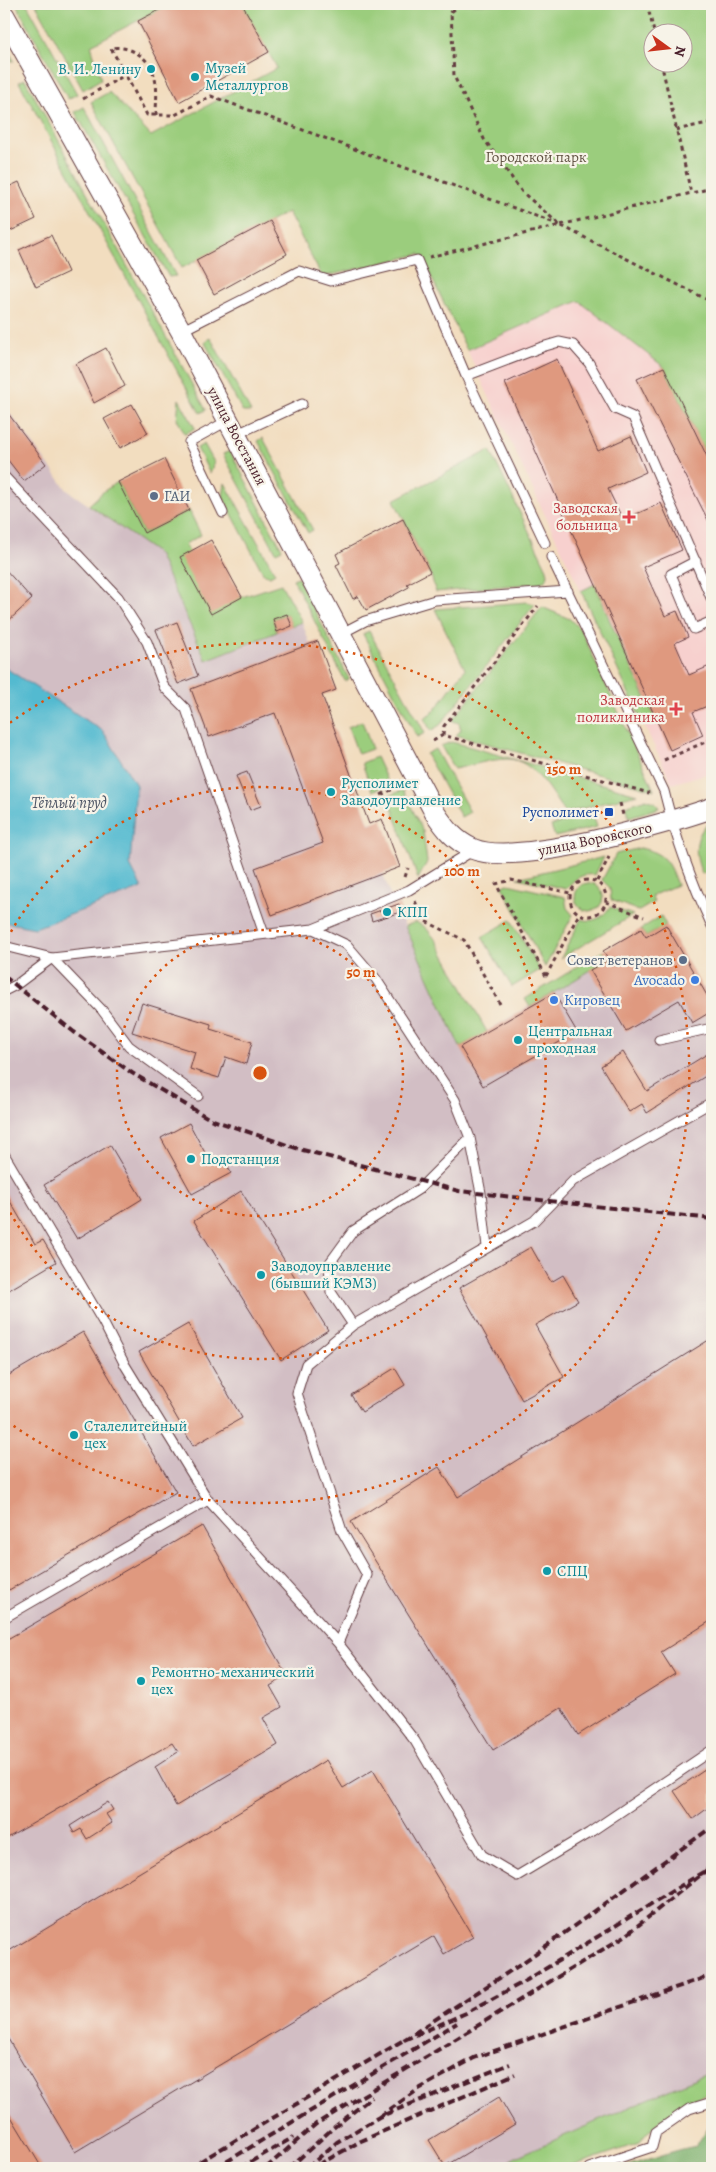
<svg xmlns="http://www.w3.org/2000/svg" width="716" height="2172" font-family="Alegreya,serif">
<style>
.built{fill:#f7d0ce}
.industrial{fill:#d2bec4}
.green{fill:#9bcd7d;stroke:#727654;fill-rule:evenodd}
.forest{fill:#7cb06c;stroke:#63684c}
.water{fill:#52bad0;stroke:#4e6c7e}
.building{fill:#df997f}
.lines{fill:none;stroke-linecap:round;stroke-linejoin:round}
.service-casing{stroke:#633c41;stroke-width:11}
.tertiary-casing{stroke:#633c41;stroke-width:22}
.path{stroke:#633c41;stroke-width:3;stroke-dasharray:4 4;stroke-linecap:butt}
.service{stroke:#fff;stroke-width:9}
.tertiary{stroke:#fff;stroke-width:20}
.rail{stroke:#4a1f2b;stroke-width:4;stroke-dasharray:8 4;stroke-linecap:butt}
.ring{fill:none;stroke:#d8530f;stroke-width:2.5;stroke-dasharray:2.5 5}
.culture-dot{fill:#0f9aa8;stroke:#f7f3e8;stroke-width:2}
.service-dot{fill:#5c6f8a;stroke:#f7f3e8;stroke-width:2}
.health-dot{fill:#e0444e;stroke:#f7f3e8;stroke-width:2}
.transit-dot{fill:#1a4fb4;stroke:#f7f3e8;stroke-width:2}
.shop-dot{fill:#3f7fe0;stroke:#f7f3e8;stroke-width:2}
.labels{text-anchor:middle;stroke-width:4.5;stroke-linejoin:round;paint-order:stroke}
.culture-label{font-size:15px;fill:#0d838f;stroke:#f7f3e8;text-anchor:start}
.park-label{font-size:15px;fill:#625344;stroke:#f7f3e8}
.street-label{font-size:15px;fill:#4a1f2b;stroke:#f7f3e8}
.service-label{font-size:15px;fill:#4e5e75;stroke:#f7f3e8;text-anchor:start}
.health-label{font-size:15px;fill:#be3a42;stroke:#f7f3e8;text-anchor:end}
.transit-label{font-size:15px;fill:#164399;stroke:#f7f3e8;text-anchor:end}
.shop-label{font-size:15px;fill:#366cbe;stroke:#f7f3e8;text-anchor:end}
.water-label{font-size:16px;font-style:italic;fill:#4d5565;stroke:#f7f3e8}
.centre{fill:#d8530f;stroke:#f7f3e8;stroke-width:2.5}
.ring-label{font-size:15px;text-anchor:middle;font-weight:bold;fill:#d8530f;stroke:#f7f3e8;stroke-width:4.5;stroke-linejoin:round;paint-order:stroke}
</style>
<rect width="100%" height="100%" fill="#f7f3e8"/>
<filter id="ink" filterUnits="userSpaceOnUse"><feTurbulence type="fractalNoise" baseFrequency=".02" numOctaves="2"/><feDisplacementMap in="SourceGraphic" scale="10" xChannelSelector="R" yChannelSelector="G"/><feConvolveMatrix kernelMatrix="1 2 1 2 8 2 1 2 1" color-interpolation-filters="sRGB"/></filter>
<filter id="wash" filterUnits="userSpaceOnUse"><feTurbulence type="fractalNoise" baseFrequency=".0096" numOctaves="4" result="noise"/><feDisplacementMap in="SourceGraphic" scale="20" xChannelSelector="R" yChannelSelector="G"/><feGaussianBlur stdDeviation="1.12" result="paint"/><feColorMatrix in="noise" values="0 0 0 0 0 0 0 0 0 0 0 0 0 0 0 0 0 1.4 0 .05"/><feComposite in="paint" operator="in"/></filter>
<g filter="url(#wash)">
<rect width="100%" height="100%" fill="#f2ddbf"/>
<path class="built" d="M579,301L664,367L712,467V772L672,784L467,350Z"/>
<path class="industrial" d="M4,405L67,490L158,554L206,659L302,622L310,644L318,641L336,690L322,695L369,823L382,819L400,867L383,874L390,894L395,905L399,904L401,912L399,913L460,1047L608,959L603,951L641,929L646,937L666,925L702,987L712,991V2071L516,2157L500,2168H4Z"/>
<path class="green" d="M16,4H27L77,94L68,99Z
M36,4H170L91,45L101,79L83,90Z
M242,4H712V467L664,367L579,301L467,350L420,254L322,277L288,212L182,268L91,102L109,92L151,136L277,68ZM654,32H684V62H654Z
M4,42L14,61L4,60Z
M25,79L206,410L200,413L19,82Z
M84,107L176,276L169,277L75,112Z
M210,337L251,412H243L205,343Z
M179,399L195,428L185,434L177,419Z
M263,438L313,530L308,533L258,441Z
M204,444L214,462L210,474L197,448Z
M490,450L547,569L548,575L546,580L539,583L436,592L430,572L394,500Z
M230,451L282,549L276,552L223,454Z
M118,482L144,533L189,510L201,535L185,544L189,552L242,597L281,584L302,622L292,626L286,614L273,619L277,632L206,660L158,554L89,505L104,491Z
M225,483L275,573L270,576L263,573L223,497Z
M298,577L349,679L345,681L293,579Z
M595,584L610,621L655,718L643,724L581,591Z
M527,602L535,604L440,725L431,731L424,718L434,711L465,669L435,609Z
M542,607L570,619L581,630L654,790L456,735L461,730L459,723L453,721V719Z
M369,631L425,733L417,737L363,634Z
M362,721L372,749L358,754L348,727Z
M451,742L460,744L637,794L565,813C551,794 535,760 508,759C490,759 471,766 454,769L441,746Z
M435,749L470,812L461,817L426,754Z
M376,757L389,785L372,791L362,763Z
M403,790L423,831L427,862L418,879L388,796Z
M646,799L655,802L659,808L629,817L625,806Z
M593,814L597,827L555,837L551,826Z
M712,823V870L702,874C695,857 693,841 705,826Z
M640,848C665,853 669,863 677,885L651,896L654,902L639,911L611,900L610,888L602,880L616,854Z
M604,857L595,875C582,873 574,879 566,889L518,878Z
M575 897a14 14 0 1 1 28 0a14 14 0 1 1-28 0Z
M508,884L565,897L567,908L573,915L545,967L502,886Z
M610,907L633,915L561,958L581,919C594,923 602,918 610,907Z
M661,916L666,925L646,937L641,929Z
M511,920L540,970L512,987L482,937Z
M416,922L426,928L436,940L487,1032L460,1047L405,926Z
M603,951L609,959L530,1007L525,999Z
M712,2071V2090L660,2120L639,2143L581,2163L557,2168H500L516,2157Z"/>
<path class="forest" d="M712,2121V2168H620C646,2161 670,2151 696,2146Z"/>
<path class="water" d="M4,667L103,731L136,785L130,865L142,888L35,928L4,922Z"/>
<g id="blocks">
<path class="building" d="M170,4H242L269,52L179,102L138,21Z
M19,182L36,219L4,234V189Z
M270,221L287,254L214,294L196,260Z
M51,235L68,272L36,287L19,250Z
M106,348L125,386L94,403L76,364Z
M557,359L598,451L631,436L646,472L608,489L623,520L661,503L682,550L643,567L665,616L677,611L688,637L675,643L689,675L712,665V704L693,712L703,735L670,750L505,383Z
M664,367L712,467V528L637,379Z
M132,404L148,433L120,448L104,419Z
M4,408L46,464L24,481L4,455Z
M164,459L189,510L144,533L118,482Z
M403,519L430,572L407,584L409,587L366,610L358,596L353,599L336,565L340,563L336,554Z
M211,540L242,597L211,614L180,557Z
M4,568L32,599L4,625Z
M287,614L292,626L277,632L273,619Z
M177,622L198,676L178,684L156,630Z
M318,641L336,690L322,695L369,824L382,819L400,867L272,915L255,868L323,843L275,713L209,737L191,689Z
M247,772L261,806L250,810L236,776Z
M399,904L401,912L372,921L370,914Z
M666,925L712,1004V1011L692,1023L679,1000L626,1031L590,970L609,959L603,951L641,929L646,937Z
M554,993L577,1032L483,1086L460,1047Z
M142,1003L211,1024L210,1029L252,1042L246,1064L226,1057L219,1078L190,1069L195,1052L132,1032Z
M712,1051V1072L647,1113L642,1104L629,1112L601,1066L623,1052L647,1091Z
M189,1123L210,1162L222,1156L231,1173L192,1194L161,1138Z
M110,1145L142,1199L77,1239L44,1185Z
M4,1191L35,1244L43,1240L56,1262L4,1293Z
M241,1191L328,1330L281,1360L194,1221Z
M531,1247L551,1282L563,1275L578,1301L535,1325L564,1377L522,1400L459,1288Z
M188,1324L242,1418L193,1446L139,1352Z
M83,1332L176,1492L9,1590L4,1581V1378Z
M712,1338V1620L661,1652L675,1674L578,1735L561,1708L493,1750L351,1522L439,1467L458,1497Z
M395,1368L405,1385L362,1412L351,1395Z
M202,1526L287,1676L270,1686L282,1707L263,1718L278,1745L176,1806L155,1767L178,1752L172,1743L4,1840V1641Z
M326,1760L343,1788L373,1770L473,1937L444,1954L434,1936L75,2152L4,2032V1954Z
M712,1765V1805L693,1819L674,1791Z
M108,1802L113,1810L106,1814L112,1823L87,1839L81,1829L74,1833L70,1826Z
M499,2097L515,2124L445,2166L429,2140Z
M4,2105L42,2168H4Z"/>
</g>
</g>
<g filter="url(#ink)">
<use href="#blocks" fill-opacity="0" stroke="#633c41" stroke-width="1"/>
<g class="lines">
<defs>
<path id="service" d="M181,331L299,271L331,281L417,260L466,376L545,543
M466,376L542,347L559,342L573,345L589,363L615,409L633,417L712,600
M237,434L302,404
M4,476L118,597L147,642L164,687L186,709L264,934
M223,513L189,442L229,420
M551,557L664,791C676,840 691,880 712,926
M696,561L671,574L694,629L712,621
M342,633L365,621L435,600L568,591
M313,929L347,945L376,979L455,1100L470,1138L481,1193L487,1247
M4,946L52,958L313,929L409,890L474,850
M4,991L16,985L52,958L102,1010L129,1046L198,1096
M659,1040L712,1028
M4,1154L103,1322L125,1365L208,1500L338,1643L415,1741L482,1855L517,1876L589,1833L712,1750
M353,1325L331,1292L329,1264L353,1231L419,1189L470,1138
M4,1618L208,1500
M338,1643L367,1575L342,1531L297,1393L306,1364L353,1325L534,1221L573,1181L712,1102
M589,2168L652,2147L656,2132L689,2109L712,2102"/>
<path id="tertiary" d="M4,15L181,331L435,813C446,829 455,841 473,849C516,867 666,824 712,808"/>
</defs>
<use href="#service" class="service-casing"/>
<use href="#tertiary" class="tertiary-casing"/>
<path class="path" d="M445,4L451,12
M461,4L451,12L454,76L484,139L522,192L560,225L712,302
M647,4L654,32
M661,62L691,193
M83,99L125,75
M156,115C156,103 158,90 155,79C151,58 131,45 111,48L147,115H175L211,96L560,225
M676,130L712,122
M429,257L712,188
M712,709V711
M443,735L444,726L538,606
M433,741L443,735L649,793
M664,760L710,740L712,736
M381,795L397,787L395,783
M620,803L623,815
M405,877L408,868
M570 898a18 18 0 1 1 36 0a18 18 0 1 1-36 0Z
M597,881L609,857
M415,901L423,920L464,940L500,1004
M606,902L644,917
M546,976L496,884L511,880L570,893
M546,976L579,914"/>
<use href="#service" class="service"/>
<use href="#tertiary" class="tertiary"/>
<path class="rail" d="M4,976L74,1032L132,1073L210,1119L299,1149L459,1191L712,1219
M379,2117L419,2089L474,2058L712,1975
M318,2165L361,2141L515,2074
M189,2168L402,2041
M216,2168L457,2023
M240,2168L294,2137
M266,2168L316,2124L625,1936L708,1869L527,1980L466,2013L402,2041L518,1966L712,1827
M289,2168L332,2129L372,2097
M307,2168L337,2142L379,2117L510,2064"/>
</g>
</g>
<g class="ring">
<circle cx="260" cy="1073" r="143"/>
<path d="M4 945A286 286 0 1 1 4 1201"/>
<path d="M4 727A430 430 0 1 1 4 1419"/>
</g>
<g class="culture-dot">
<circle cx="151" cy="69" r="5"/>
<circle cx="195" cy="77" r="5"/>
<circle cx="331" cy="792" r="5"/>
<circle cx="387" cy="912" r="5"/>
<circle cx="518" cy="1040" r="5"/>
<circle cx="191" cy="1159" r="5"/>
<circle cx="261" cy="1275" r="5"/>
<circle cx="74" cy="1435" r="5"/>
<circle cx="547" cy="1571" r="5"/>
<circle cx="141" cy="1681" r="5"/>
</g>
<g class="service-dot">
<circle cx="154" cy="496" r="5"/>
<circle cx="683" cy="960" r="5"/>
</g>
<g class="health-dot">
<path d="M626.5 509.5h5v5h5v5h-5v5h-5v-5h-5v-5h5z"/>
<path d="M673.5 701.5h5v5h5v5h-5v5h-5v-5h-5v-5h5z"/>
</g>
<rect class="transit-dot" x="604" y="807" width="10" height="10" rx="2.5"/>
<g class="shop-dot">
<circle cx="695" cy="980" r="5"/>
<circle cx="554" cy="1000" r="5"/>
</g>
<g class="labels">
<g class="culture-label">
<text x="205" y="73">Музей<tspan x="205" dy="17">Металлургов</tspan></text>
<text x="141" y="74" text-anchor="end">В. И. Ленину</text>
<text x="341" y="788">Русполимет<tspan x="341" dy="17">Заводоуправление</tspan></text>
<text x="397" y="917">КПП</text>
<text x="528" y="1036">Центральная<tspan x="528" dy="17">проходная</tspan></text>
<text x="201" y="1164">Подстанция</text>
<text x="271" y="1271">Заводоуправление<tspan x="271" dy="17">(бывший КЭМЗ)</tspan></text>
<text x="84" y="1431">Сталелитейный<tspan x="84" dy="17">цех</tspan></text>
<text x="557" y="1576">СПЦ</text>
<text x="151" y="1677">Ремонтно-механический<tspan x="151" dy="17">цех</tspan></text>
</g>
<g class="park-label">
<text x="536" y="162">Городской парк</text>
</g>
<g class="street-label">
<text transform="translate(237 436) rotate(62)" y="5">улица Восстания</text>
<text transform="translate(595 839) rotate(-12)" y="5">улица Воровского</text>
</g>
<g class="service-label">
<text x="164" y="501">ГАИ</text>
<text x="673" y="965" text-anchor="end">Совет ветеранов</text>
</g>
<g class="health-label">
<text x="618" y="513">Заводская<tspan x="618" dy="17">больница</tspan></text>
<text x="665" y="705">Заводская<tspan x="665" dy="17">поликлиника</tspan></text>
</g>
<g class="transit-label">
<text x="599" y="817">Русполимет</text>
</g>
<g class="shop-label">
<text x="685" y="985">Avocado</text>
<text x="564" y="1005" text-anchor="start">Кировец</text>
</g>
<g class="water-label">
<text x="69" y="808">Тёплый пруд</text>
</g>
</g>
<circle cx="260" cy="1073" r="8" class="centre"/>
<g class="ring-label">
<text x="564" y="774">150 m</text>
<text x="462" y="876">100 m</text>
<text x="361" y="977">50 m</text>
</g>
<rect width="716" height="2172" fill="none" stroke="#f7f3e8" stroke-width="20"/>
<g transform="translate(668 48) rotate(105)"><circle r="24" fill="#f7f3e8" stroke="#b29e9c"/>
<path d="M0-4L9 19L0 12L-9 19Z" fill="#c8321e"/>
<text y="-8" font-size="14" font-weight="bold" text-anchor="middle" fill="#4a1f2b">N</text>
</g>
</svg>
